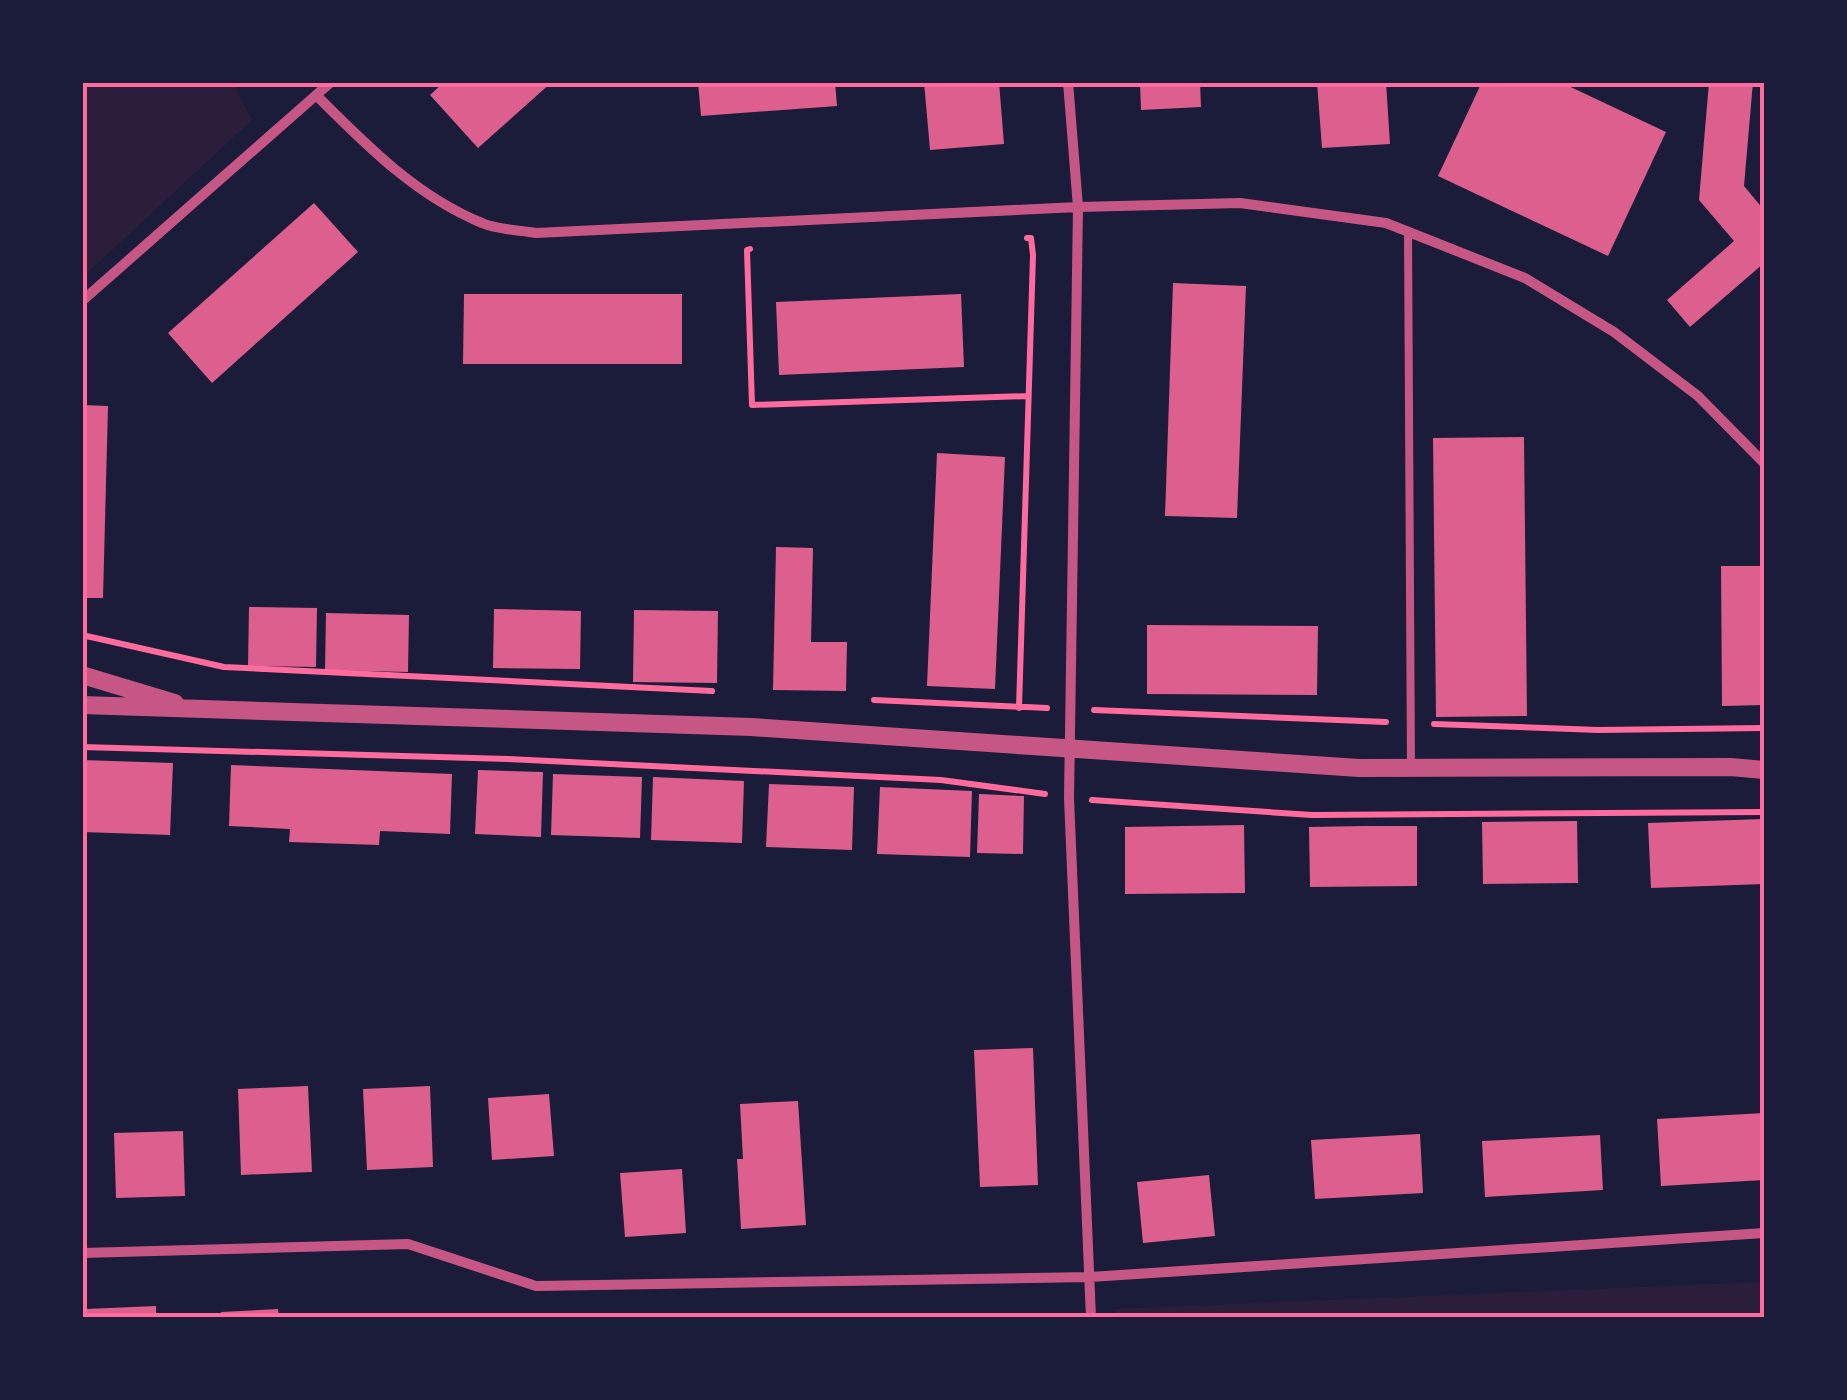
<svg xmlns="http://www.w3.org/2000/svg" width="1847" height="1400" font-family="'Noto Sans',sans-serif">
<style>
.green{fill:#2a1e3b}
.building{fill:#dd5f8e}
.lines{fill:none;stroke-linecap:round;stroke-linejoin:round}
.path{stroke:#ff6b9d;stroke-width:6}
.service{stroke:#c65784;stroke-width:8}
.minor{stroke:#c65784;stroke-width:10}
.tertiary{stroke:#c65784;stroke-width:18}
.neatline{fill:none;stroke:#ff6b9d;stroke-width:4}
</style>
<rect width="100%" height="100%" fill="#1b1b3a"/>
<path class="green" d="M83,82L233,83L252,120L83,277Z
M1764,1282V1317H1117L1116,1309Z"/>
<path class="building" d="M444,82H552L478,148L430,95Z
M698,82H835L837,106L701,116Z
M924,82H999L1004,144L930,150Z
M1140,82H1200L1201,107L1141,110Z
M1317,82H1386L1390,144L1322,148Z
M1482,82H1560L1666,132L1608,256L1438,176Z
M1709,82H1753L1744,186L1764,210V263L1690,327L1667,300L1734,241L1699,200Z
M314,203L358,252L212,383L168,333Z
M1173,283L1246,286L1237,518L1165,516Z
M464,294H682V364H463Z
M961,294L964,367L779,375L776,302Z
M82,405L108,406L103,598H82Z
M1524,437L1527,716L1436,717L1433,438Z
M937,453L1005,457L995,689L927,686Z
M776,547L813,548L811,642H847L846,691L773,690Z
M1721,566H1764V705L1722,706Z
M249,607L317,608L316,667L248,666Z
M494,609L581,611L580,669L493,668Z
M634,610L718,611L717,683L633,682Z
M326,613L409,615L408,672L325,670Z
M1147,625L1318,626L1317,695L1147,694Z
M82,760L173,763L170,835L82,832Z
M231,765L452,774L450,834L380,831L379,845L289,842L290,829L229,826Z
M478,770L543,772L541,837L475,834Z
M553,774L642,777L640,838L551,835Z
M653,777L744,781L742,843L651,840Z
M769,784L854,787L852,850L766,847Z
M880,787L972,791L970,857L877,854Z
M979,794L1024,796L1023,854L977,853Z
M1763,819L1764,884L1651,888L1648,823Z
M1577,821L1578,883L1483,884L1482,822Z
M1244,825L1245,893L1125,894V827Z
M1365,826H1417V886L1310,887L1309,827Z
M1033,1048L1038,1185L980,1187L974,1050Z
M308,1086L312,1172L241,1175L238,1089Z
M430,1086L433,1167L367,1170L363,1089Z
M549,1094L554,1156L492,1160L488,1098Z
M798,1101L806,1225L741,1229L737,1159H743L740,1104Z
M1764,1113V1180L1661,1186L1657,1119Z
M183,1131L185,1196L116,1198L114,1133Z
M1420,1134L1423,1193L1315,1199L1311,1140Z
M1600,1135L1603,1190L1485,1197L1482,1141Z
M682,1169L686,1233L625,1237L620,1173Z
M1209,1175L1215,1236L1143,1243L1137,1182Z
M156,1306V1318H86V1309Z
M278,1309L279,1318H222L221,1312Z"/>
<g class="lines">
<path class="path" d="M750,249L747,250L752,405L1028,396
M82,635L224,667L712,691
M874,700L1047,708
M1019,708L1033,255L1031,238H1027
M1094,710L1386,722
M1434,724L1598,730L1764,728
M82,747L508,759L941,780L1045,794
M1092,800L1312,815L1764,812"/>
<path class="service" d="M1408,231L1411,768"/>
<path class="minor" d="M1068,82L1078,207L1069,798L1091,1318
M316,95C366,145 416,196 482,223C498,230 519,230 536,233L1078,207L1240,203L1386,223L1525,278L1614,332L1698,396L1764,463
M82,301L331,82
M82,1253L408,1244L536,1286L1090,1277L1764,1233"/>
<path class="tertiary" d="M82,675L175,703
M82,705L751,727L1359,768L1731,767L1764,770"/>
</g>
<rect width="1847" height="1400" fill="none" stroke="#1b1b3a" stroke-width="170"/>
<rect x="85" y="85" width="1677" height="1230" class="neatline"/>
</svg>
